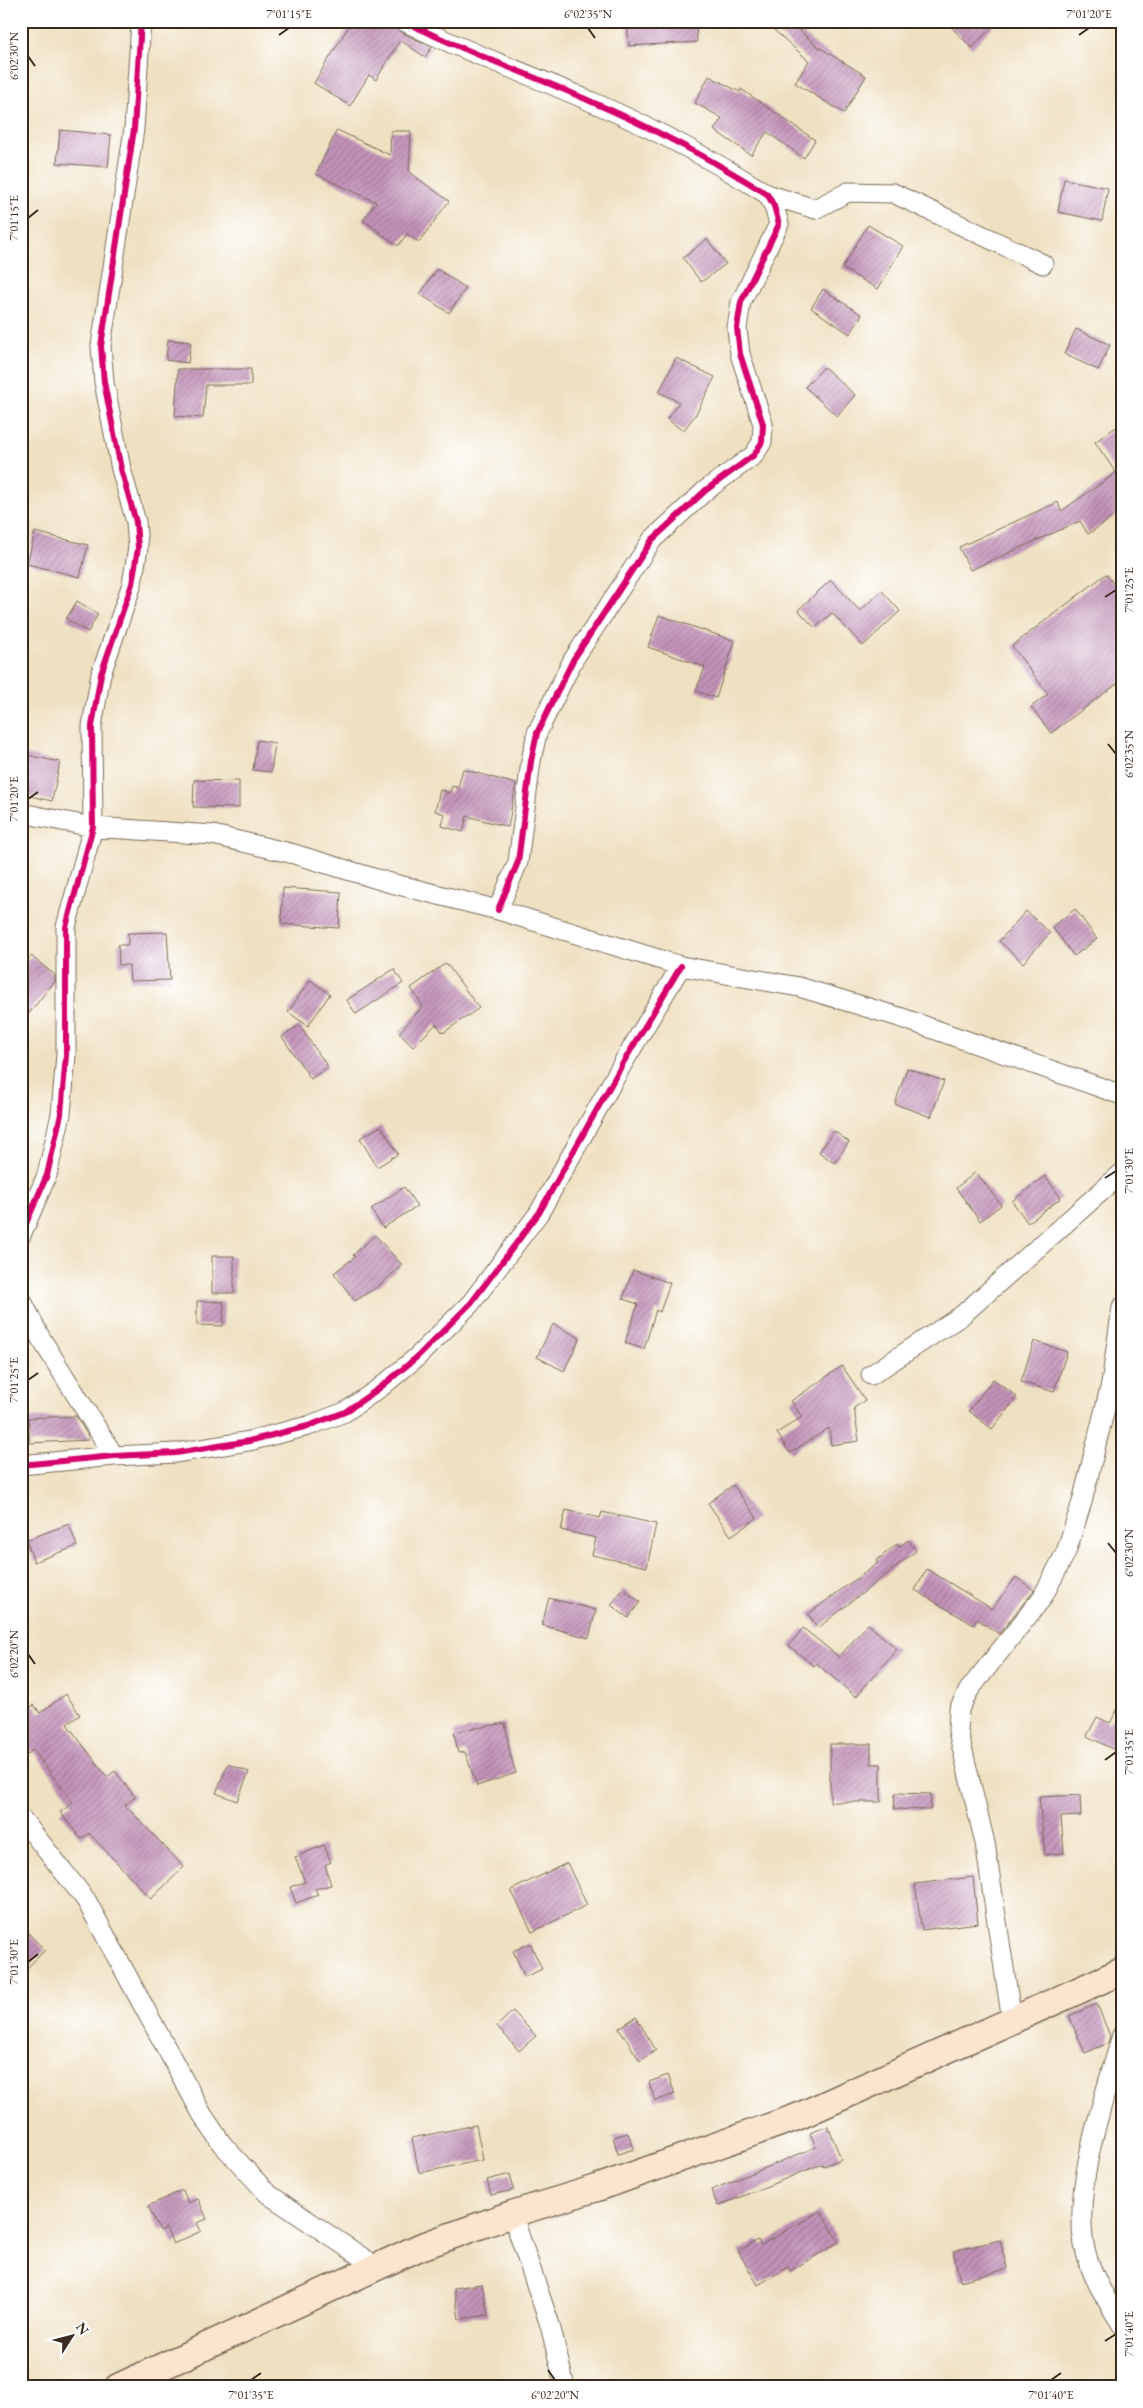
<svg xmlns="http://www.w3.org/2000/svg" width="1143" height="2408" font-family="'EB Garamond',serif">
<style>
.building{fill:url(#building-hatch)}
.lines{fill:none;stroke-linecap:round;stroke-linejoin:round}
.street-casing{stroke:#7a6a57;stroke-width:21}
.secondary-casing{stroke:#7a6a57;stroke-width:29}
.street{stroke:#fff;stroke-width:19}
.secondary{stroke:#fce5cf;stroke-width:26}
.cycleway-casing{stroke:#fff;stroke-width:9}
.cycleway{stroke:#d6006c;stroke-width:6}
.ticks{fill:none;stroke:#3b2a1e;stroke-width:2}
.neatline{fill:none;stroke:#3b2a1e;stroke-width:2}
.ticks-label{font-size:12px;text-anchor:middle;fill:#3b2a1e}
</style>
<defs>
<pattern id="building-hatch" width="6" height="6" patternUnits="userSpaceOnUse" patternTransform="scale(1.25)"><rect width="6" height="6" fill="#c393b9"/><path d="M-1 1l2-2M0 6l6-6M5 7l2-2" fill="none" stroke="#a07896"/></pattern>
</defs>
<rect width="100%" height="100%" fill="#fff"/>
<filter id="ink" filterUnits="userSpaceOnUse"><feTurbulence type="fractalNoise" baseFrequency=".02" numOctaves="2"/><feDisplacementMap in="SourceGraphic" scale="10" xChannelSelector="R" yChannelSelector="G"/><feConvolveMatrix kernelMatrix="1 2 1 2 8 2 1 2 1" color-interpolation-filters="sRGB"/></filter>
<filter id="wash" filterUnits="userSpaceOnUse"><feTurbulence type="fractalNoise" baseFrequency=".0096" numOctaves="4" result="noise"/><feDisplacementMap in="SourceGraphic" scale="20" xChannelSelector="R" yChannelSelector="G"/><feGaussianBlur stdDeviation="1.12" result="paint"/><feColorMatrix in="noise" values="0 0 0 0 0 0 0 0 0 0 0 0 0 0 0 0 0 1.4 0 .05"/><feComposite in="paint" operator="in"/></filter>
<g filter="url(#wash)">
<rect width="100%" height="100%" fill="#efe0c1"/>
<g id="blocks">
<path class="building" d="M352,21H393L399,31L432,47L425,57L400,40L376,80L369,75L350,106L314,83Z
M627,21H696L697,42L629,46Z
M764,21H789L817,46L866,76L844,113L795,83L809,61Z
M945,21H998L972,48Z
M709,76L740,92L741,89L815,140L804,158L767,132L751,155L714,130L722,118L695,103Z
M60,130L111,135L108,167L57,163Z
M337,130L390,155L391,131H411L409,172L449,201L419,242L407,234L398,246L363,220L376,202L316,174Z
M1064,179L1108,188L1102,221L1058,212Z
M868,225L903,246L878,289L842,268Z
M707,239L726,264L701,282L683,258Z
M437,269L466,288L449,313L420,294Z
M823,289L862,315L850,334L811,308Z
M1076,329L1110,345L1098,370L1064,354Z
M168,340L191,342L188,363L166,360Z
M676,358L715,377L696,414L683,431L667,419L679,402L659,392Z
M824,367L855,395L837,416L805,387Z
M178,369H251V385H206L203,418L175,416Z
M1122,423V511L1088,534L1080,521L970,570L959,547L1058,502L1061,511L1116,473L1095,442Z
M35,532L88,545L80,577L27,564Z
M1106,574L1122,595V680L1051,733L1031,707L1048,694L1012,646Z
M831,580L860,611L882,591L900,611L863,646L832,613L815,628L798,610Z
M77,601L98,614L88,632L66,619Z
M659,615L735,641L716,698L696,691L705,667L648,647Z
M257,740L275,743L271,772L253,770Z
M21,754L60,762L52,801L21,794Z
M463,769L516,784L508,827L467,816L463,832L442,826L445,814L435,811L440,790L450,793L452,786L458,788Z
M194,780L239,781V808L193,807Z
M283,888L341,892L339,928L281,924Z
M1075,909L1097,939L1074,956L1052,927Z
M1026,911L1050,933L1023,963L999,941Z
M167,932L170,980L130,981L129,965H119L118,945H128V933Z
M31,956L55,975V981L21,1023V968Z
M446,963L479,1008L443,1033L436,1024L413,1047L399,1033L423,1006L411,988Z
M394,969L403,983L356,1014L347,1000Z
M310,980L330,994L308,1026L288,1012Z
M299,1025L328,1067L311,1079L282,1037Z
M907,1068L944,1081L931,1117L895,1104Z
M381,1126L398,1154L377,1167L360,1138Z
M834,1131L849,1142L834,1163L819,1152Z
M976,1172L1001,1205L980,1221L956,1188Z
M1045,1176L1061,1198L1028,1223L1012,1201Z
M404,1187L417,1206L383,1228L371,1209Z
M375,1235L402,1265L380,1285L355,1301L334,1273L355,1257L353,1255Z
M212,1256H234V1293H212Z
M633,1270L670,1283L660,1312L656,1310L644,1349L625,1343L638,1304L623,1299Z
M197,1301L224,1302L223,1326L197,1325Z
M553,1324L580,1338L564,1371L537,1357Z
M1034,1341L1067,1352L1054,1392L1021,1382Z
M842,1366L865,1400L854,1408L859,1441L831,1445L829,1428L790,1453L777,1433L802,1417L791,1401Z
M993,1379L1017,1397L992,1429L969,1411Z
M76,1416L88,1436V1440L30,1443L28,1418Z
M733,1485L757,1518L731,1536L708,1503Z
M566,1510L600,1518L602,1512L656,1524L647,1567L592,1555L596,1538L561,1530Z
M69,1524L77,1546L34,1562L26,1540Z
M908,1540L916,1551L818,1628L808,1614L878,1563L876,1561L897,1544L899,1547Z
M927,1569L992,1609L1016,1577L1034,1590L999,1634L977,1619L974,1625L915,1590Z
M623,1589L640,1602L628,1618L611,1605Z
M549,1598L596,1610L589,1638L542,1625Z
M868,1624L897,1649L856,1697L816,1663L814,1666L789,1646L803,1628L839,1657Z
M66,1694L80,1715L67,1724L107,1777L115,1771L135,1797L125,1805L184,1867L151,1899L89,1833L81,1839L60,1812L73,1803L33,1750L21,1759V1714L34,1705L40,1713Z
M1122,1700V1754L1087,1736L1097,1717L1110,1723Z
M505,1723L510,1754L516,1773L477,1786L465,1752L458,1753L454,1732Z
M830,1744H871V1764H881V1802H830Z
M228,1764L249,1772L237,1801L216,1793Z
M895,1793L931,1794L930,1810L894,1809Z
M1080,1795L1081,1816L1061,1817L1064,1853L1045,1855L1039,1797Z
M324,1845L331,1862L325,1865L331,1885L315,1889L318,1895L296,1903L290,1887L305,1882L295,1857Z
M567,1863L587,1905L532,1932L511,1890Z
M973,1877L978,1923L922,1930L915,1884Z
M21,1926L45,1950L21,1974Z
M530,1943L542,1969L525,1977L513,1951Z
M1097,2004L1110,2036L1108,2043L1085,2053L1069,2016Z
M513,2011L536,2036L519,2051L497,2026Z
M636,2017L656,2050L640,2061L619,2028Z
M668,2075L675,2094L655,2101L649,2082Z
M476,2125L483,2160L419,2173L412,2138Z
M828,2126L841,2159L824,2166L822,2164L718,2206L711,2190L816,2147L810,2133Z
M628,2133L634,2149L618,2154L613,2137Z
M510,2174L514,2190L491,2195L487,2180Z
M183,2190L188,2203L198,2199L207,2219L197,2223L201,2231L173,2244L166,2228L160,2231L148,2206Z
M820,2211L839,2242L790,2271L788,2267L758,2285L738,2251L758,2240L761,2245Z
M1000,2240L1007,2269L960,2281L953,2251Z
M482,2284L488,2315L459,2319L454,2288Z"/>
</g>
</g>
<g filter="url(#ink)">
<use href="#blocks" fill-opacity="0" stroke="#7a6a57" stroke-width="1"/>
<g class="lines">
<defs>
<path id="street" d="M404,21C464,52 530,74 592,102C653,128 711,159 767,194L774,206L779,224L741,302L737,328L740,354L763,424L762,442L754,455L706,490L652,540L573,660L537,733L531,761L518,862L498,910
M767,194L815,209L848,192L893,193L1043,264
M21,813L93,827L213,835L294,854L387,882L498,910L681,966L799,987L899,1017L1122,1095
M21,1235L47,1175L61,1114L66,1055V927L93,827L92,726L101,674L132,584L138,548L136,522L121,469L104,382L101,346L134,129L141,21
M21,1299L40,1337L114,1456
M871,1375L961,1316L1122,1173
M21,1465L114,1456L176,1453L249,1441L308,1426L345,1412L381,1387L417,1357L471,1303L539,1213L623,1063L681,966
M21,1818L86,1900L202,2114L222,2144L268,2194L375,2266
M1012,2021L985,1843L958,1731L959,1709L969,1690L1042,1598L1066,1552L1082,1502L1111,1384L1122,1307
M1122,2035C1105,2097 1073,2183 1084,2245C1090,2274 1107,2301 1122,2325
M512,2214L550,2325L565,2387"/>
<path id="secondary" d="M118,2387L420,2247L512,2214L597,2188L797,2117L1122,1971"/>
</defs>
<use href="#street" class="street-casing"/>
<use href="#secondary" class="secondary-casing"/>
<use href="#street" class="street"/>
<use href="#secondary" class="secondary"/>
<defs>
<path id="cycleway" d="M404,21C464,52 530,74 592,102C653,128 711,159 767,194L774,206L779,224L741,302L737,328L740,354L763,424L762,442L754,455L706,490L652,540L573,660L537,733L531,761L518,862L498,910
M21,1235L47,1175L61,1114L66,1055V927L93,827L92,726L101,674L132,584L138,548L136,522L121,469L104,382L101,346L134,129L141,21
M21,1465L114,1456L176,1453L249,1441L308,1426L345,1412L381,1387L417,1357L471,1303L539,1213L623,1063L681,966"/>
</defs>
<use href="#cycleway" class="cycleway-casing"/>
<use href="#cycleway" class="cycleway"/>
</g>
</g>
<path class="ticks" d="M588,28L595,38M279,35L289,28M1079,35L1089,28M28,56L35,66M28,218L38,210M1105,597L1116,590M1108,744L1116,754M28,799L38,792M1105,1178L1116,1171M28,1380L38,1373M1108,1543L1116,1553M28,1654L35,1664M1105,1760L1116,1752M28,1962L38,1954M1105,2341L1116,2334M548,2370L555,2380M251,2380L261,2373M1051,2380L1061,2373"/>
<rect width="1143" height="2408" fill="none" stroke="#fff" stroke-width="55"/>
<g transform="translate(72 2336) rotate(54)" stroke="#ffffff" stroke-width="4" paint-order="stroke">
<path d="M0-4L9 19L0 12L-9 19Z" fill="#3b2a1e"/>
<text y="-8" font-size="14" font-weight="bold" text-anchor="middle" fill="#3b2a1e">N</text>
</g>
<rect x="28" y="28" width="1088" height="2352" class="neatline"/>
<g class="ticks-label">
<text x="289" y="18">7°01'15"E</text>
<text x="588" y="18">6°02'35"N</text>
<text x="1089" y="18">7°01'20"E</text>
<text transform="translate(14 56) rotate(-90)" y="4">6°02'30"N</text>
<text transform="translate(14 218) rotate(-90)" y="4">7°01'15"E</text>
<text transform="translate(1129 590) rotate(-90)" y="4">7°01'25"E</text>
<text transform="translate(1129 754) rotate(-90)" y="4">6°02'35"N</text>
<text transform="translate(14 799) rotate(-90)" y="4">7°01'20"E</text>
<text transform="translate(1129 1171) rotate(-90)" y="4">7°01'30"E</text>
<text transform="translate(14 1380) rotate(-90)" y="4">7°01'25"E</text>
<text transform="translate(1129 1553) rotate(-90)" y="4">6°02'30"N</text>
<text transform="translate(14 1654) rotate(-90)" y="4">6°02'20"N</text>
<text transform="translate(1129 1752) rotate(-90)" y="4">7°01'35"E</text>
<text transform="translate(14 1962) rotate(-90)" y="4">7°01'30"E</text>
<text transform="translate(1129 2334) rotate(-90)" y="4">7°01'40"E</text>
<text x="251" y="2399">7°01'35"E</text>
<text x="555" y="2399">6°02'20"N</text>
<text x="1051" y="2399">7°01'40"E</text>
</g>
</svg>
